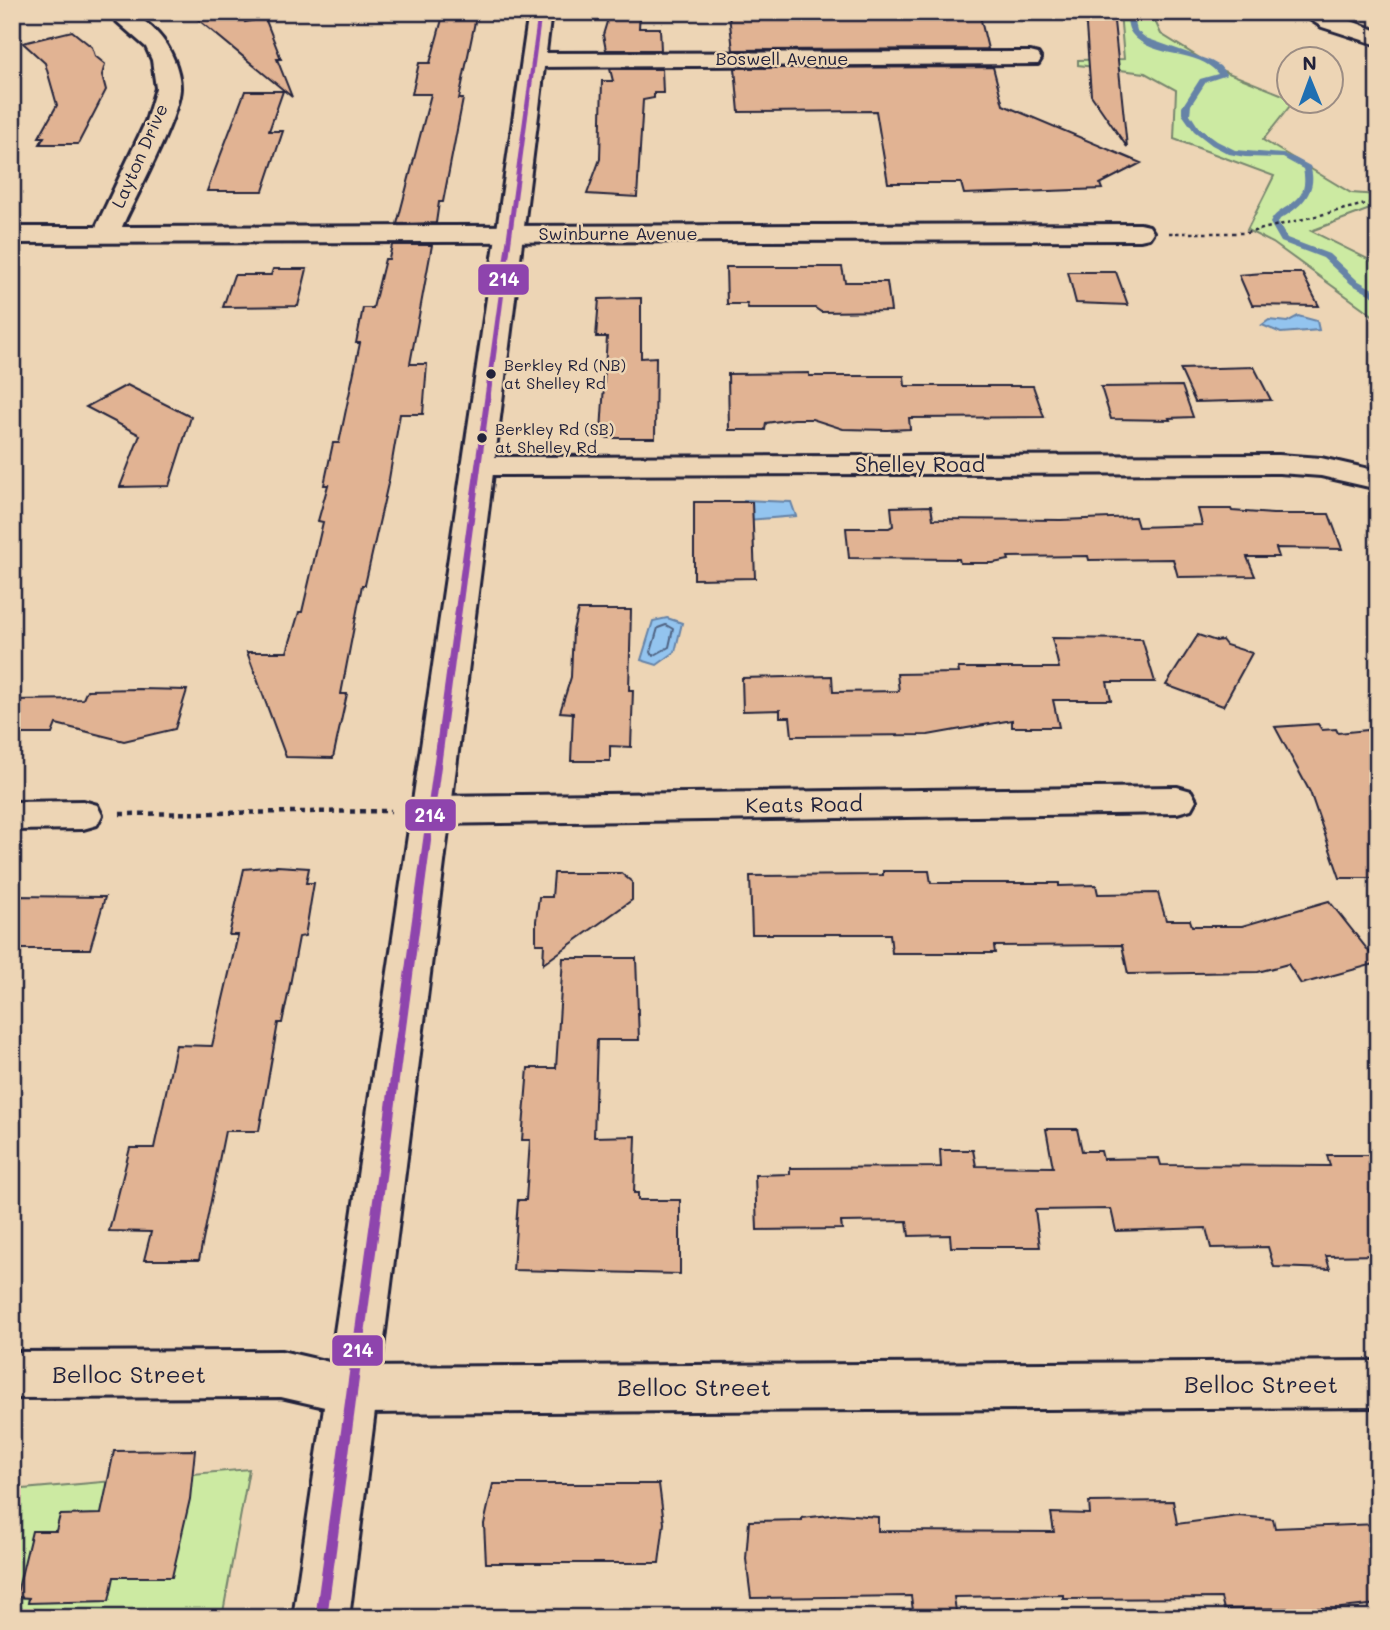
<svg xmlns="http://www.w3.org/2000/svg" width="1390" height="1630" font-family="Mali,sans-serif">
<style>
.green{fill:#cceaa2;stroke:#77866e;stroke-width:2}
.water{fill:#93c4ef;stroke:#6683a7;stroke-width:2}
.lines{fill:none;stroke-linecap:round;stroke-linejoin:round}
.shore{stroke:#4f6383;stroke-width:2}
.stream{fill:#6683a7;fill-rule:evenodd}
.building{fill:#e1b393;stroke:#22223b;stroke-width:2}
.minor-casing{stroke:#22223b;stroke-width:6}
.tertiary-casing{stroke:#22223b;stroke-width:6}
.path-far1{stroke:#22223b;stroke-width:2.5;stroke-dasharray:3.5 3.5;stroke-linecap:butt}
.path{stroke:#22223b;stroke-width:4.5;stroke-dasharray:5 5;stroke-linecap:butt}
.minor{fill:#edd5b5;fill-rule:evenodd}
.tertiary{fill:#edd5b5;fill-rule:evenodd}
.bus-1-casing{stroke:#edd5b5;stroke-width:5}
.bus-1{fill:#8e44ad;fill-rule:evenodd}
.bus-dot{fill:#22223b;stroke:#edd5b5;stroke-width:2.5}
.labels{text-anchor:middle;stroke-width:5;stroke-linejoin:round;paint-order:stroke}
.far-bus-label{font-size:16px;fill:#22223b;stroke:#edd5b5;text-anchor:start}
.far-street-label{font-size:18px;fill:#22223b;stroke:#edd5b5}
.street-label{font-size:21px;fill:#22223b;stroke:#edd5b5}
.near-street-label{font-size:24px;fill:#22223b;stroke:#edd5b5}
.line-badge{stroke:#edd5b5;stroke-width:2.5}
.badge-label{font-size:19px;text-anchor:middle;font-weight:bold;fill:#fff}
</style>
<rect width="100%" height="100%" fill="#edd5b5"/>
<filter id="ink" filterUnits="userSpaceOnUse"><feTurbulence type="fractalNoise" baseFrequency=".0143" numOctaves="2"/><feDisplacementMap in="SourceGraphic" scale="14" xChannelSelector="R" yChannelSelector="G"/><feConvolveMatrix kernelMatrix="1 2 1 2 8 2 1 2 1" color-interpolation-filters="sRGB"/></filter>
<g filter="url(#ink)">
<path class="green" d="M1120,12H1151L1161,34L1216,68L1288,97V102H1293L1263,140L1351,193L1378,195V206L1311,231L1378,264V319L1273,243L1247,230L1274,176L1174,139L1176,90L1145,73L1078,65V60L1124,59Z
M249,1469L222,1618H12V1490Z"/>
<path class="water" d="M1298,316L1317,321L1319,330L1281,333L1262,325L1269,320L1287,322Z
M744,500L791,502L796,516L748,520Z
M667,618L682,623L675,652L657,665L641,660L653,621Z"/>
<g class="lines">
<path class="shore" d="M666,625L673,629L669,647L653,656L651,652L658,628Z"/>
<path class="stream" d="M1127,12H1133L1137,31L1146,38L1211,61L1220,66L1227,75L1206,82L1191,105L1190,114L1199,128L1217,141L1235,150L1283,154L1295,158L1310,166C1319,191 1300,208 1280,219L1278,223L1287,238L1329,254L1357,280L1378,292V299L1351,284L1323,258L1281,242L1270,223C1279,202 1311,208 1303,169L1283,158L1245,157L1229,154L1212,145L1194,131L1182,114V107L1200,79L1218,74C1199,48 1153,60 1132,34C1127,28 1127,19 1127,12Z"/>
</g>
<path class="building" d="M189,12H240L245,22L265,18L281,59H277L292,97Z
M444,12H477L459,99H463L443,202H439L436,223L397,224L431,94H412L419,63H430Z
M610,12H640L639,28H660L661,50H606L603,35Z
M845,12H979L988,49L733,50L729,15H845Z
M1085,12H1113L1127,147L1091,95Z
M72,31L92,47L95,56L105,64L102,75L106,90L78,144H40L44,137H39L57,105L45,63L23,43Z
M993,67L1003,105L1141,163L1100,184L1102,189L964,194L961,183H888L876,111L739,112L735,68Z
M610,69H662L663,93H654V98L643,100L637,197L587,194L600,159L602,81H613Z
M245,91H283L269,131H283L263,191H207Z
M392,245H432L410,364H427L423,414H400L389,479L365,585H362L341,694H347L333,758L286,757L247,652H287L299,612H302L323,522L318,521L328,485H324L333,443H339L360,343H356L363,308H373L385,259H389Z
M726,267H842L845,282H887L891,311L821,312L815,308H748L747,304H727Z
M273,269H307L298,306L223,307L234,275H271Z
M1068,272H1116L1128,305L1076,303Z
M1264,273H1302L1319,306L1252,305L1239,275Z
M641,298V358L656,357L655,438H605L606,432H601L607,337H596L599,299Z
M1254,367L1271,400L1195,402L1180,369Z
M809,373V376H904L905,386H1033L1044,417L909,418L910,429L887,430L843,429L812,419H794L766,423L765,430H729L728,374Z
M127,385L191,417L169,486L120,487L140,435L86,407Z
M1182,386L1193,417L1169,418L1170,420L1111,419L1101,387Z
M694,502H752L755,578L694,579Z
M931,506L933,519L1061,520L1135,517L1138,527L1202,525L1198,509H1231L1232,511L1273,514H1329L1342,549L1276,548L1279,557H1247L1255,576L1178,577L1173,559L1089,560L1088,556L1008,557L1009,560L993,563H960L959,559L849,558L846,528H889L893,526L891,507Z
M578,610H631L629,690H633L631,747L610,746V761H571L573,713L560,712L571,677L573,630Z
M1198,635L1216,641L1222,640L1226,645L1252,653L1223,706L1166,685Z
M1052,638L1142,639L1155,682H1107L1111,700H1053L1059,727H1012V720L928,735L792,736L790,717H780V710L743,711L742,678L832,676L833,692L899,691L897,674L959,673L958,668H1059Z
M87,690L140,689L187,690L175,729L124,741L56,724L52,734H12V700L83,699Z
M1318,724L1322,730L1336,729L1338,733L1367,730L1378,749V878H1340L1310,792L1275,727Z
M277,866L309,868L306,883H314L305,936L299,937L289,990L282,1023H278L259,1131H225L199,1260H144L151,1232L109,1231L130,1148H154L176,1045L212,1046L238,935H229L244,869Z
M883,871H929L931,883H1059V886L1096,885L1098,894L1158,893L1166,920H1190L1192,926H1242L1329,901L1378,963L1301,984L1288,964L1258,972L1128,974L1122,945L994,946L995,953H892L890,934H752L750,876L883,875Z
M554,873H621L632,882V900L543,964L544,944H536V921L539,897H552Z
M12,896L105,897L90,949H12Z
M563,958H636L639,1040H597L594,1137L636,1136L634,1193H638V1200H680V1274L513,1270L518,1200H526L530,1140H522L528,1068H556Z
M1046,1129H1077L1082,1151H1101L1103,1159L1159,1158L1161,1165L1330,1166L1327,1155H1372L1378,1171V1255L1326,1256L1330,1269L1274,1267L1268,1247L1211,1248L1206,1228L1116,1231L1111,1209L1035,1210L1040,1247H951L950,1235L909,1236L907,1221L841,1222L842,1229L757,1230L755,1175L790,1174V1168L941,1167L940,1150H973L976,1166L1053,1167Z
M195,1450L190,1499L172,1577H114L109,1601L28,1603L29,1598L16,1597L32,1531H56L60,1515L101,1514L114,1451Z
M493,1484H659L664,1523L659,1563H486L484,1524Z
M1173,1501L1177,1524L1238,1516L1273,1519L1275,1528L1378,1524V1604L1341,1608L1224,1609L1221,1598L1063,1599V1595L954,1597L957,1618H914L911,1596L751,1598L746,1559L749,1521L802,1520V1518L840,1514L878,1517V1531L1054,1532L1051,1513L1090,1514L1089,1502Z"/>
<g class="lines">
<defs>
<path id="minor" d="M106,12C130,12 141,15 158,34C170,47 180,69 180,88C179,118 136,196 122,227L1140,224L1149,226L1153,232L1149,238L1140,240L12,243V227H96L146,121L156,88L152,60L146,47Z
M1299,12H1327L1378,31V45L1322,27Z
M1030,52L1038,54L1041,59L1038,64L533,67L525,65L522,60L525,55L533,53Z
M1279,455L1321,458L1378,471V489L1321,476L1279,473L477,475L466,473L461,466L466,459L477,457Z
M1177,787L1191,791L1196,800L1191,809L1177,813L431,824L417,820L412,810L417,800L431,796Z
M83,801L97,805L102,815L97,825L83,829L12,830V802Z
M281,1351L351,1367L1378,1361V1407L351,1413L281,1397L12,1398V1352Z"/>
<path id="tertiary" d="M529,12H551L349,1618H293Z"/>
</defs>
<use href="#minor" class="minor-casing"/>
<use href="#tertiary" class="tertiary-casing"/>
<path class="path-far1" d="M1169,233H1246L1378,201"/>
<path class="path" d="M120,814L391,811"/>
<use href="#minor" class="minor"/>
<use href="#tertiary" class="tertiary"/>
<defs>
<path id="bus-1" d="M538,12H542L327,1618H315Z"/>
</defs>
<use href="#bus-1" class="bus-1-casing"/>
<use href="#bus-1" class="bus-1"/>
</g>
</g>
<g class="bus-dot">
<circle cx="491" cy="374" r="6"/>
<circle cx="482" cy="438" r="6"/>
</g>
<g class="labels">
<g class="far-bus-label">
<text x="504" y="371">Berkley Rd (NB)<tspan x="504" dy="18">at Shelley Rd</tspan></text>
<text x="495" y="435">Berkley Rd (SB)<tspan x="495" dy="18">at Shelley Rd</tspan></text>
</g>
<g class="far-street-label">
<text x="782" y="65">Boswell Avenue</text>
<text transform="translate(140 156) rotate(-66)" y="6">Layton Drive</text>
<text x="618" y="240">Swinburne Avenue</text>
</g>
<g class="street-label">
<text x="920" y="472">Shelley Road</text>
<text transform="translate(804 805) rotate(-1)" y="7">Keats Road</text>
</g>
<g class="near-street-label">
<text x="129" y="1383">Belloc Street</text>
<text x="1261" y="1393">Belloc Street</text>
<text x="694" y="1396">Belloc Street</text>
</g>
</g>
<g class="line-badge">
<rect x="477" y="263" width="53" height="33" rx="7" fill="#8e44ad"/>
<rect x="404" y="798" width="53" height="34" rx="7" fill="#8e44ad"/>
<rect x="331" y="1334" width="53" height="33" rx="7" fill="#8e44ad"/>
</g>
<g class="badge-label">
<text x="504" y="286">214</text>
<text x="430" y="822">214</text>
<text x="358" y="1357">214</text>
</g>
<rect width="1390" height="1630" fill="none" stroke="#edd5b5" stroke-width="42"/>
<rect x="21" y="21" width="1348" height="1588" fill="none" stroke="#22223b" stroke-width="2.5" filter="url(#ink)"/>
<g transform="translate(1310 80) rotate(359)"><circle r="33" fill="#edd5b5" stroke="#9c8d84" stroke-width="2"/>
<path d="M0-5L12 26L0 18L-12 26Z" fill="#1f6fb2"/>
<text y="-10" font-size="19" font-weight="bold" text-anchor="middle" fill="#22223b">N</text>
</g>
</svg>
